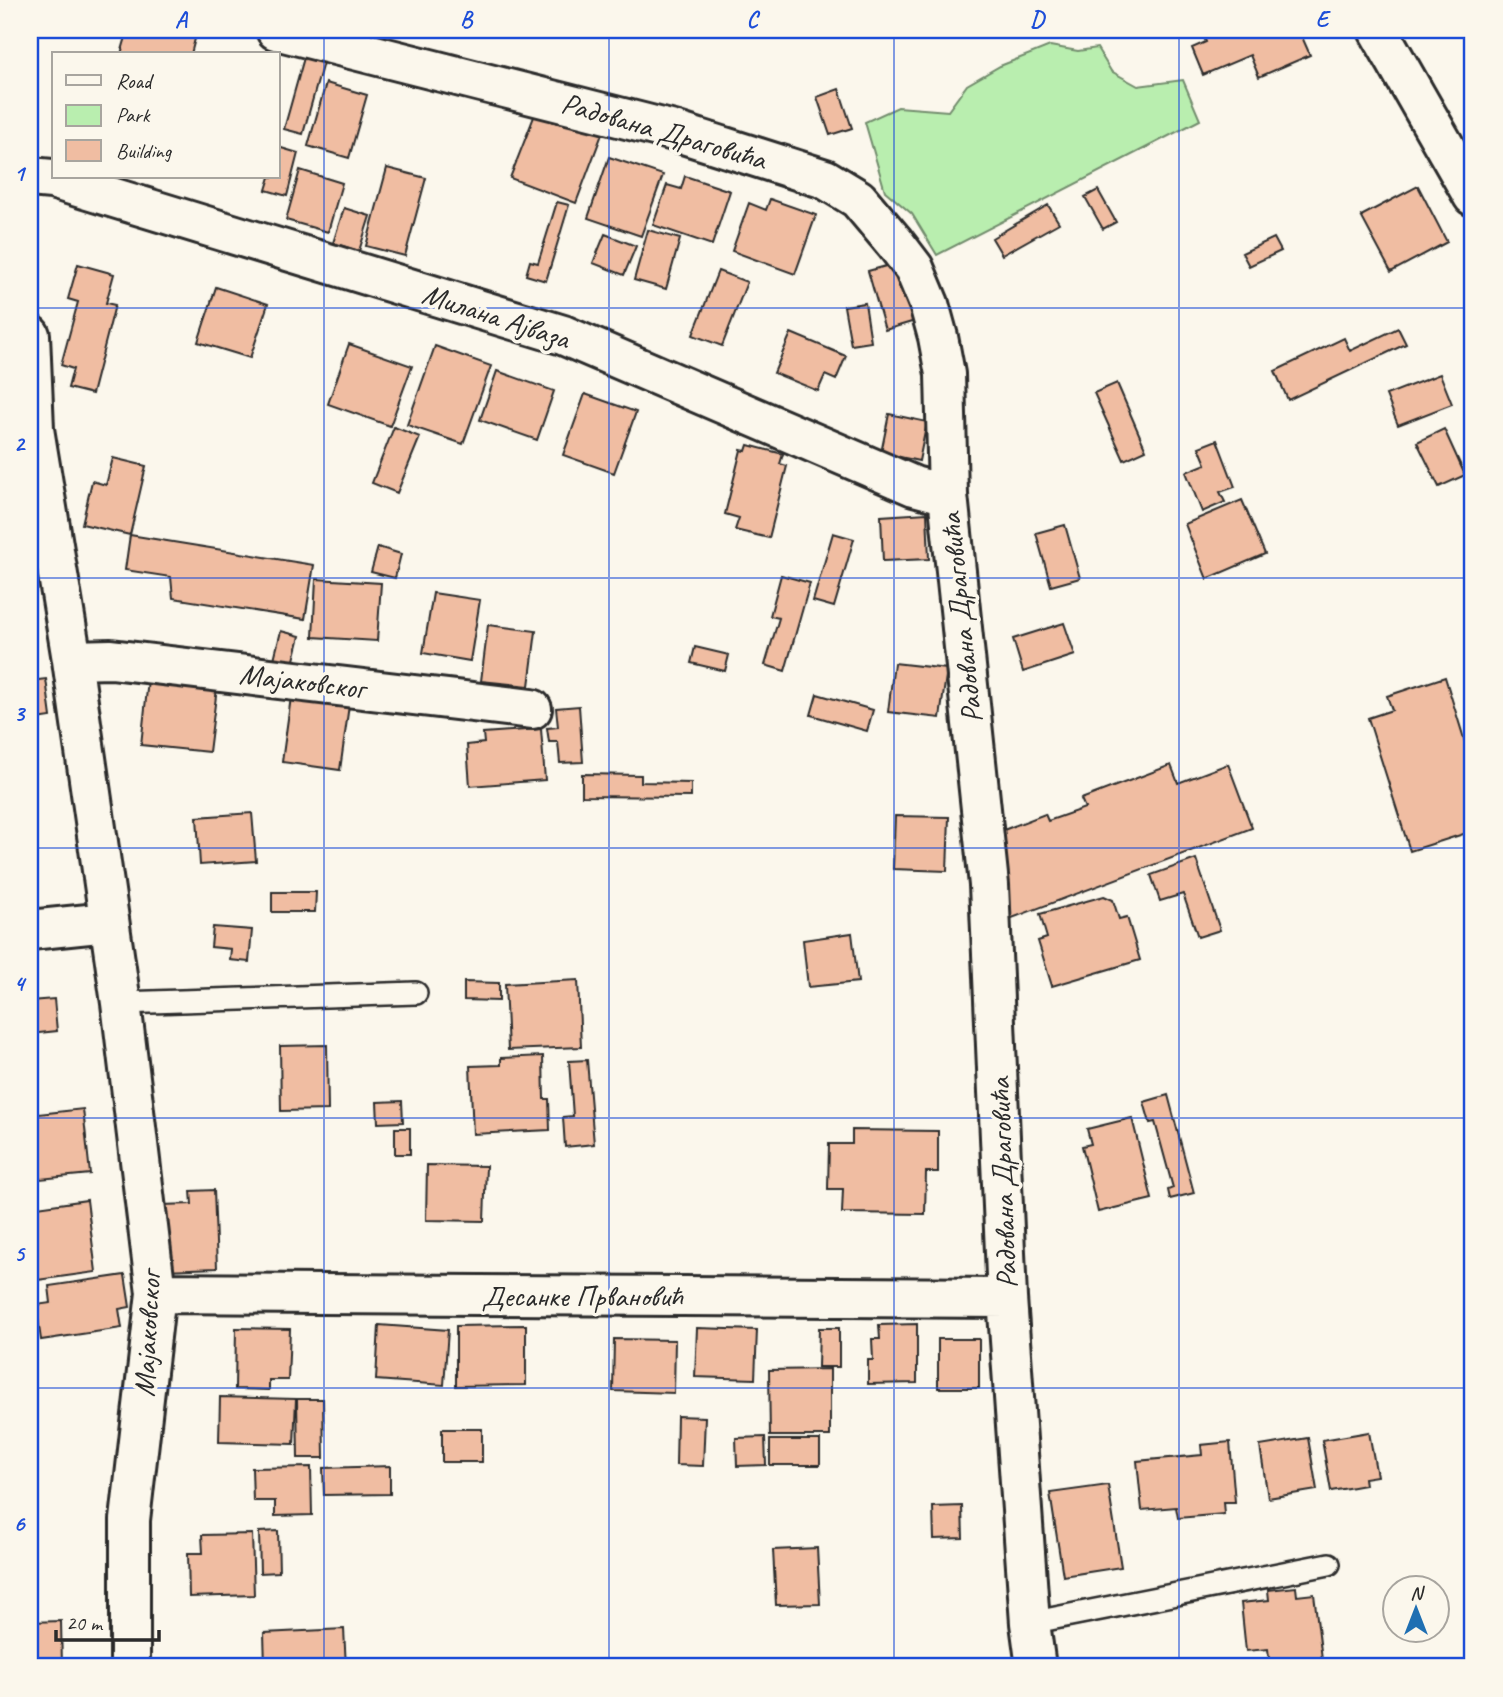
<svg xmlns="http://www.w3.org/2000/svg" width="1503" height="1697" font-family="Caveat,sans-serif">
<style>
.green{fill:#b9eeaf;stroke:#728c6d;stroke-width:2}
.building{fill:#f0bda2;stroke:#2b2b2b;stroke-width:2}
.lines{fill:none;stroke-linecap:round;stroke-linejoin:round}
.service-casing{stroke:#2b2b2b;stroke-width:26}
.minor-casing{stroke:#2b2b2b;stroke-width:44}
.service{stroke:#fbf7ec;stroke-width:21}
.minor{stroke:#fbf7ec;stroke-width:38}
.grid{fill:none;stroke:#1d4ed8;stroke-width:2;stroke-opacity:0.55}
.labels{text-anchor:middle;stroke-width:7;stroke-linejoin:round;paint-order:stroke}
.street-label{font-size:30px;fill:#2b2b2b;stroke:#fbf7ec}
.neatline{fill:none;stroke:#1d4ed8;stroke-width:2.5}
.grid-label{font-size:23px;text-anchor:middle;font-weight:bold;fill:#1d4ed8}
</style>
<rect width="100%" height="100%" fill="#fbf7ec"/>
<filter id="ink" filterUnits="userSpaceOnUse"><feTurbulence type="fractalNoise" baseFrequency=".0143" numOctaves="2"/><feDisplacementMap in="SourceGraphic" scale="14" xChannelSelector="R" yChannelSelector="G"/><feConvolveMatrix kernelMatrix="1 2 1 2 8 2 1 2 1" color-interpolation-filters="sRGB"/></filter>
<g filter="url(#ink)">
<path class="green" d="M1050,46L1078,51L1097,48L1111,71L1138,86L1183,80L1200,120L937,255L912,214L885,191L865,122L898,107L948,111L967,85L1000,66Z"/>
<path class="building" d="M128,30H176L196,35L191,54H121Z
M547,30H620V32Z
M1201,30H1299L1310,55L1259,77L1250,55L1203,75L1192,48L1206,42Z
M305,54L324,59L303,134L284,129Z
M326,83L367,95L349,158L308,146Z
M839,89L852,128L830,135L817,97Z
M537,109L602,134L576,203L510,178Z
M278,147L298,153L287,196L266,190L270,177H278Z
M609,157L663,175L641,236L588,218Z
M387,168L426,178L405,256L366,246Z
M300,170L342,183L328,232L286,220Z
M685,176L730,191L712,245L653,225L667,185L681,189Z
M1418,186L1447,242L1391,272L1361,216Z
M1098,190L1116,222L1103,229L1085,197Z
M770,199L816,215L795,274L732,251L749,203L766,210Z
M557,202L569,205L546,281L526,275L530,261L538,263Z
M1048,205L1059,223L1002,255L992,238Z
M344,208L370,216L359,251L333,243Z
M648,230L680,239L666,289L634,280Z
M605,234L636,246L624,275L593,263Z
M1274,238L1281,251L1249,266L1242,253Z
M897,263L915,321L885,330L868,271Z
M78,264L114,274L106,303L115,305L92,394L68,388L73,369L61,365L78,302L68,299Z
M718,271L747,282L722,346L693,335Z
M216,287L268,304L250,358L198,342Z
M865,303L871,342L851,345L844,306Z
M1398,328L1406,344L1288,400L1275,371L1344,338L1350,351Z
M791,333L846,356L836,380L825,375L818,391L774,373Z
M349,344L412,366L390,426L328,404Z
M435,346L491,366L463,444L407,425Z
M497,371L554,391L537,440L480,420Z
M1440,374L1452,404L1398,425L1386,395Z
M1117,383L1146,450L1124,460L1094,393Z
M585,394L636,412L614,473L563,455Z
M889,414L927,422L919,461L881,453Z
M394,427L420,437L397,493L372,483Z
M1444,429L1465,475L1439,487L1417,442Z
M1217,440L1235,487L1220,492L1225,502L1202,512L1186,472L1206,464L1199,447Z
M748,445L783,454L780,464L787,466L769,538L735,530L739,518L725,514L741,450L746,451Z
M113,458L146,466L130,535L82,524L92,481L106,485Z
M1242,500L1265,554L1207,579L1185,524Z
M927,513L929,559L883,561L881,516Z
M1065,525L1080,578L1051,586L1036,533Z
M833,533L854,539L834,607L813,601Z
M130,535L314,565L305,619L173,598L171,577L125,570Z
M378,547L401,554L395,578L371,572Z
M781,575L810,583L785,671L765,665L779,618L770,616Z
M316,579L381,583L377,641L313,637Z
M433,593L480,600L470,661L423,653Z
M1064,623L1075,655L1023,672L1013,639Z
M488,625L536,631L529,686L481,681Z
M281,631L300,636L293,664L274,659Z
M695,647L729,655L725,671L691,663Z
M894,663L947,669L940,718L888,712Z
M1445,677L1473,768V831L1410,851L1368,718L1392,710L1387,696Z
M46,679L51,717L30,720V681Z
M148,680L217,688L209,752L141,745Z
M817,694L873,710L867,731L811,715Z
M291,697L349,705L340,770L282,762Z
M579,706L583,762L560,763L558,742H549L547,728L558,727L556,708Z
M541,729L545,780L470,786L467,745L484,743L483,733Z
M1228,764L1252,828L1004,921L1001,831L1045,814L1048,821L1085,808L1081,799L1171,765L1178,783Z
M582,774L641,775V782L691,783V797L582,796Z
M252,813L256,861L200,865L197,817Z
M895,816L949,817L947,871L893,869Z
M1196,859L1220,930L1198,937L1183,894L1160,901L1151,875Z
M272,892H316L315,912H272Z
M1104,896L1113,900L1119,919L1127,917L1140,960L1052,986L1038,941L1047,938L1040,914Z
M213,927L252,930L249,962L230,960L231,949L211,947Z
M852,933L858,982L808,987L803,940Z
M578,980L581,1047L508,1050L505,984Z
M464,982L499,983V1001L464,1000Z
M54,999L57,1031L30,1034V1001Z
M327,1045L328,1110L281,1111L280,1046Z
M543,1056L544,1099H549L550,1130L473,1134L470,1066L501,1065V1058Z
M587,1060L594,1144L565,1147L563,1117L573,1116L569,1061Z
M1168,1095L1194,1193L1170,1199L1168,1190L1173,1188L1155,1122L1150,1123L1144,1102Z
M402,1101L403,1122L378,1123L377,1102Z
M83,1109L90,1174L30,1180V1115Z
M1132,1118L1152,1199L1098,1212L1082,1146L1091,1144L1087,1129Z
M395,1128H410V1154H395Z
M852,1130L938,1131V1172H926L925,1214L842,1213L843,1189H828L829,1144H852Z
M427,1165L486,1166L484,1221L426,1220Z
M214,1190L217,1268L164,1270L161,1205L192,1204L191,1191Z
M87,1200L96,1272L30,1281V1208Z
M125,1275L130,1307L119,1309L122,1328L41,1340L36,1305L51,1303L49,1286Z
M917,1324V1383L868,1384V1360H873L872,1339H880L879,1325Z
M379,1325L448,1330L444,1385L376,1380Z
M526,1325V1385L456,1386V1326Z
M236,1328L290,1329L288,1380H269V1390L235,1389Z
M697,1328L757,1330L755,1379L695,1377Z
M819,1328H839V1367H818Z
M614,1339L675,1340L674,1393L613,1391Z
M938,1339H979V1388H938Z
M830,1369V1436H770L769,1370Z
M220,1397L296,1399L294,1444L219,1442Z
M297,1399H323L324,1458H298Z
M677,1416L705,1417L703,1466L676,1465Z
M442,1429H482V1462H442Z
M1369,1432L1377,1476L1364,1478L1365,1485L1331,1491L1322,1440Z
M765,1437L766,1465L737,1466L736,1438Z
M1308,1438L1317,1490L1268,1498L1260,1446Z
M770,1440H820V1465H770Z
M1230,1442L1235,1502H1223L1224,1514L1178,1518L1176,1507L1142,1510L1137,1461L1202,1455L1201,1445Z
M390,1466V1494L324,1495L323,1468Z
M311,1467L312,1515L275,1516V1501H253L252,1468Z
M1108,1485L1121,1567L1063,1576L1050,1493Z
M962,1506L963,1538L934,1539L933,1507Z
M278,1531L279,1572L260,1573L259,1532Z
M252,1534L254,1595L189,1597L188,1553H203L202,1535Z
M817,1548L820,1604L776,1605L773,1550Z
M1296,1587L1297,1596L1314,1594L1323,1667H1270L1268,1649L1246,1651L1241,1603L1269,1600L1268,1590Z
M61,1621L62,1667H30V1622Z
M344,1629L346,1667H274V1664L265,1665L264,1633Z"/>
<g class="lines">
<defs>
<path id="service" d="M121,1003L416,993
M1030,1623L1329,1564"/>
<path id="minor" d="M276,30L674,131L825,179L858,199L895,243L914,268L929,304L938,337L945,374L948,495L989,885L1007,1298L1030,1623L1036,1667
M1378,30L1473,196
M30,177L52,179L563,335L914,486L948,495
M30,335L34,429L72,660L121,1003L156,1293L130,1520V1667
M72,660L111,659L532,709
M30,930L108,922
M156,1293L1007,1298"/>
</defs>
<use href="#service" class="service-casing"/>
<use href="#minor" class="minor-casing"/>
<use href="#service" class="service"/>
<use href="#minor" class="minor"/>
</g>
</g>
<path class="grid" d="M324,30V1667M609,30V1667M894,30V1667M1179,30V1667M30,308H1473M30,578H1473M30,848H1473M30,1118H1473M30,1388H1473"/>
<g class="labels">
<g class="street-label">
<text transform="translate(664 131) rotate(16)" y="10">Радована Драговића</text>
<text transform="translate(496 316) rotate(18)" y="10">Милана Ајваза</text>
<text transform="translate(961 618) rotate(-96)" y="10">Радована Драговића</text>
<text transform="translate(302 681) rotate(7)" y="10">Мајаковског</text>
<text transform="translate(1003 1183) rotate(-92)" y="10">Радована Драговића</text>
<text x="582" y="1306">Десанке Првановић</text>
<text transform="translate(147 1334) rotate(-87)" y="10">Мајаковског</text>
</g>
</g>
<rect width="1503" height="1697" fill="none" stroke="#fbf7ec" stroke-width="77"/>
<rect x="52" y="52" width="228" height="126" fill="#fbf7ec" stroke="#a8a59f" stroke-width="2"/>
<rect x="66" y="75" width="35" height="10" fill="#fbf7ec" stroke="#a8a59f" stroke-width="2"/>
<text x="116" y="88" font-size="21" fill="#2b2b2b">Road</text>
<rect x="66" y="105" width="35" height="21" fill="#b9eeaf" stroke="#a8a59f" stroke-width="2"/>
<text x="116" y="122" font-size="21" fill="#2b2b2b">Park</text>
<rect x="66" y="140" width="35" height="21" fill="#f0bda2" stroke="#a8a59f" stroke-width="2"/>
<text x="116" y="158" font-size="21" fill="#2b2b2b">Building</text>
<g transform="translate(1416 1609)"><circle r="33" fill="#fbf7ec" stroke="#a8a59f" stroke-width="2"/>
<path d="M0-5L12 26L0 18L-12 26Z" fill="#1f6fb2"/>
<text y="-10" font-size="19" font-weight="bold" text-anchor="middle" fill="#2b2b2b">N</text>
</g>
<path d="M56 1630v10h103v-10" fill="none" stroke="#2b2b2b" stroke-width="3.5"/>
<text x="66" y="1630" font-size="21" fill="#2b2b2b" stroke="#fbf7ec" stroke-width="5" paint-order="stroke">20 m</text>
<rect x="38" y="38" width="1426" height="1620" class="neatline"/>
<g class="grid-label">
<text x="181" y="27">A</text>
<text x="466" y="27">B</text>
<text x="752" y="27">C</text>
<text x="1037" y="27">D</text>
<text x="1322" y="27">E</text>
<text x="19" y="181">1</text>
<text x="19" y="451">2</text>
<text x="19" y="721">3</text>
<text x="19" y="991">4</text>
<text x="19" y="1261">5</text>
<text x="19" y="1531">6</text>
</g>
</svg>
